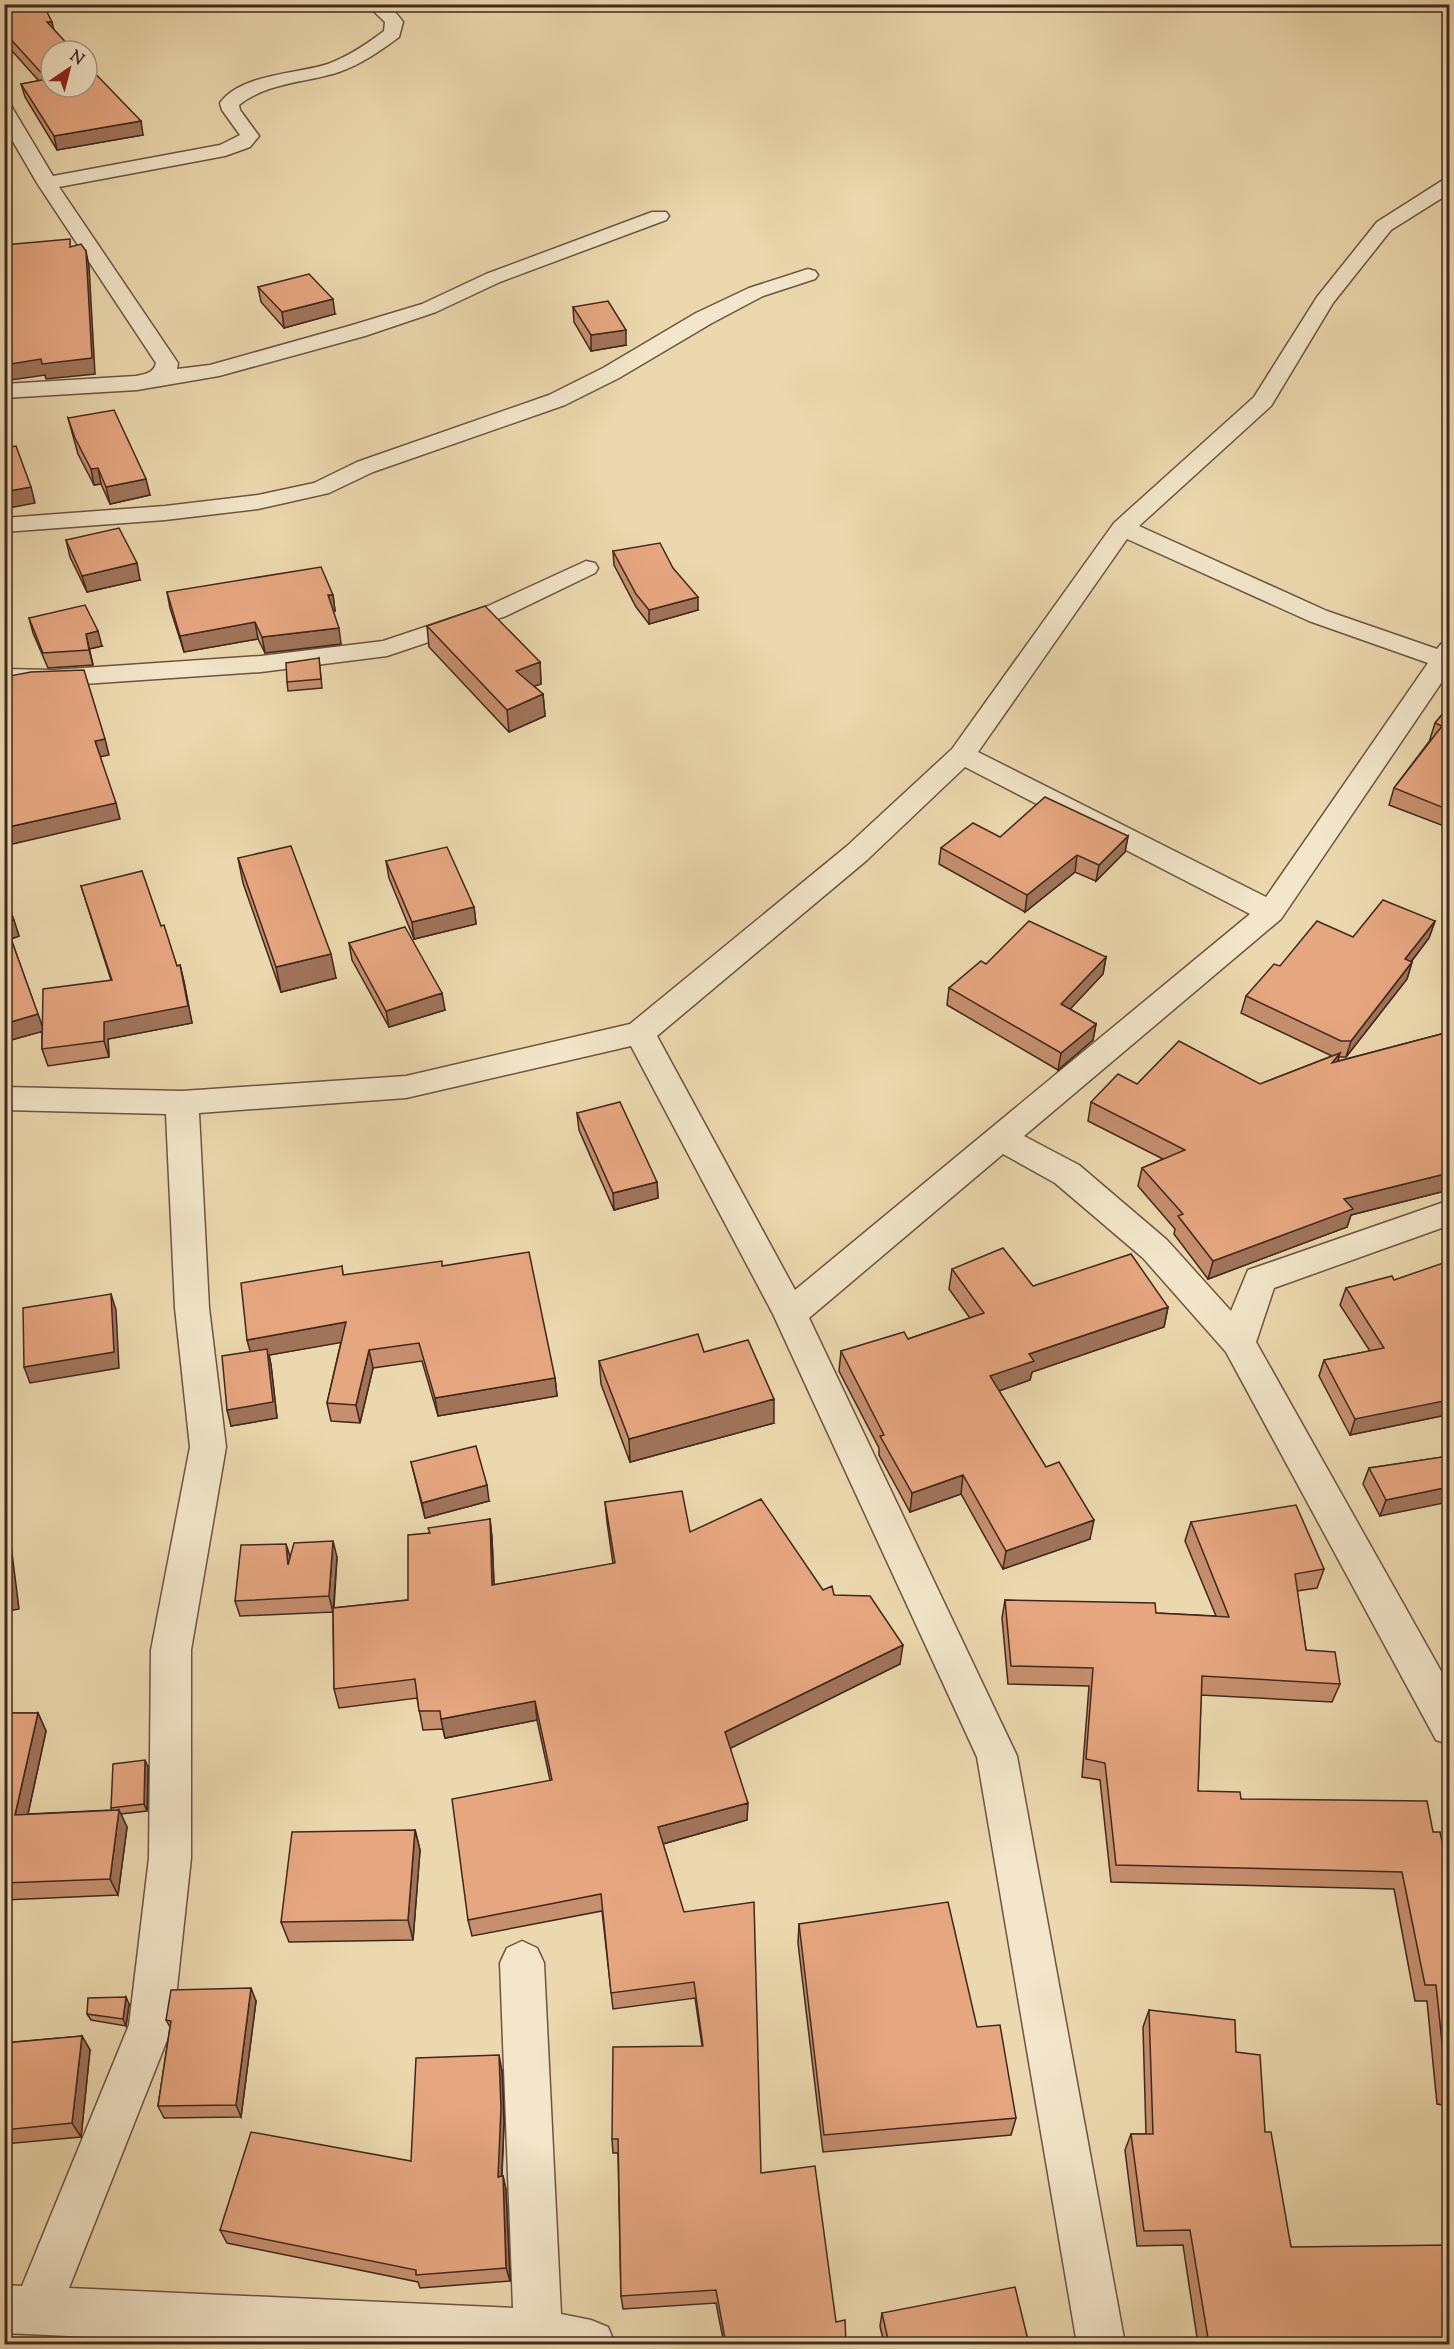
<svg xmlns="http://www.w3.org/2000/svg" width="1454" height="2349" font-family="'Sorts Mill Goudy',serif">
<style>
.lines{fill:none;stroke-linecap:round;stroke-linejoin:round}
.minor-casing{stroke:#6c5442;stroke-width:3}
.minor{fill:#f3e6ca;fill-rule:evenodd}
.wall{fill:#c68f6e;stroke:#41281e;stroke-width:1.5}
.shaded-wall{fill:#a1745a;stroke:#41281e;stroke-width:1.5}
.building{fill:#e6a680;stroke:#41281e;stroke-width:1.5}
</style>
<rect width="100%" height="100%" fill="#ecd8ae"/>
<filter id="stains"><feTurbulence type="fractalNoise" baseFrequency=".00333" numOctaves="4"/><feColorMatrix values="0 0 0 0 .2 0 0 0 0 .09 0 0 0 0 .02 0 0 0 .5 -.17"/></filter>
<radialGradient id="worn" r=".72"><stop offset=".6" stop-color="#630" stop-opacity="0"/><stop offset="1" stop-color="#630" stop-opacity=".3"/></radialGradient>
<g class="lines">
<defs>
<path id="minor" d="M366,4C387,4 390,4 403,22L399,37C380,51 362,64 339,72C305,83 268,82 239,105L240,110L259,136L250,147L225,156L59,187L178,363L177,369L210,365L349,326L422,304L486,274L652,212H666L669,216L666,220L500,282L436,312L365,336L219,376L137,390L4,398V384L136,376C145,374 154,373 156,363L37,183L4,126V104L11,105L13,109L53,176L220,145L240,135L222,110L220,103C240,74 297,74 328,64C349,56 367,44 384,31L385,22Z
M1450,178V193L1391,230L1333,303L1271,406L1139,526L1327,611L1437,649L1441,644L1450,641V670L1281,919L1024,1136L1079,1165L1167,1240L1231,1311L1248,1270L1450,1200V1225L1274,1288L1256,1342L1450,1687V1745L1436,1740L1226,1352L1143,1258L1055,1183L1003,1154L809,1318L1017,1756L1125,2344H1077L977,1757L773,1314L631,1046L406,1098L199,1113L209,1308L226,1447L191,1650V1858L173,2025L69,2288L513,2308L500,1963L507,1948L522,1941L537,1948L544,1963L561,2314L591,2320L608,2327L615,2344H243L4,2333V2285L22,2286L129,2025L149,1858L151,1650L190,1447L175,1308L166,1114L4,1110V1087L182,1091L406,1076L630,1024L847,846L952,749L1114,523L1254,397L1317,297L1377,222L1443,180ZM1127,539L1309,621L1428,663L1266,897L978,752ZM965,767L1250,914L795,1290L657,1036L867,860Z
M808,269L815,271L818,275L815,279L763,296L712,323L619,378L565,405L373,472L329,493L258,509L165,520L4,532V518L165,506L258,495L314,483L357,462L549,395L603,368L696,313L749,288Z
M586,561L595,563L598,568L595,573L506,616L387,656L261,672L54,686L4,685V669L54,670L261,656L383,641L488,606Z"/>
</defs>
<use href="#minor" class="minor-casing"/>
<use href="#minor" class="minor"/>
</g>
<path class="wall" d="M4,4L54,30L143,135L57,150L25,97L21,84L39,81L4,42Z
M258,287L335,314L284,328L261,302Z
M573,307L626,345L591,351L574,322Z
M68,418L150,495L110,504L101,484L94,485L78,454Z
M66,540L140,580L87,592L70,557Z
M613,551L698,610L649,624L636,607L614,565Z
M167,592L333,595L335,611H333L341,644L265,653L258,639L184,652L170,608Z
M29,618L102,646L89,649L93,665L48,668L33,633Z
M427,626L540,662L541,684L534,686L543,694L545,716L509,732L429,647Z
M319,658L322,688L288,691L287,682Z
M1449,706V828L1389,805L1394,788L1431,739H1430L1435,723Z
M1128,836L1125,852L1096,881L1075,872L1025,912L939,864L941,848Z
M238,858L336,978L281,992L243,883Z
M386,861L474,907L476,924L414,939L389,878Z
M81,886L161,926L177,966L180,965L184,982L192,1023L108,1039L109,1057L48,1066L42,1049V1031L4,1042V894L19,936L11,939L42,1026L111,980Z
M1435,921L1429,938L1411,962H1412L1407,979L1346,1057H1339L1338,1061L1445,1033L1443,1031L1449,1014V1190L1351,1215L1347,1227L1208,1279L1174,1234L1175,1229L1138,1186L1142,1168L1163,1159L1088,1121L1091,1102L1137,1084H1260L1332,1056L1241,1013L1246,996L1280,966L1353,937Z
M349,943L445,1010L389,1027L352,960Z
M1106,957L1103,974L1070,1009L1096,1024L1093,1040L1058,1070L947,1005L949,988L986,964Z
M577,1113L657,1182L658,1198L614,1210L579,1130Z
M342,1266L343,1275L442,1266L555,1378L557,1396L438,1416L422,1361L373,1368L360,1423L331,1421L327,1403L341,1342L269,1355L271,1365L277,1418L231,1426L250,1352Z
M952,1269L1033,1286L1168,1307L1164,1327L1032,1372L1030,1380L999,1391L1090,1539L1003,1569L961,1494L910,1512L879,1455V1448L839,1371L841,1351L908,1339L970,1318L949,1289Z
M1394,1280L1446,1415L1350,1435L1319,1376L1324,1360L1370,1351L1340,1305L1346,1288Z
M704,1352L774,1423L630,1462L601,1384L599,1361Z
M1449,1456L1380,1516L1363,1484L1369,1468Z
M411,1462L489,1501L425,1518Z
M605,1502L690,1532L834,1595L900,1664L730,1748L747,1820L663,1844L761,2173L836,2322L846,2344H724L716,2303L623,2309L621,2296L618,2153H613L612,2139L702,2046L695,1998L613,2009L602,1911L472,1936L468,1920L550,1780L537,1720L445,1738L443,1729L423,1730L417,1698L339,1708L334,1689L333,1612L240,1616L235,1601L290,1557H337L334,1608L408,1600L429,1533L490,1519L492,1538L494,1585L613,1564L607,1522Z
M1191,1522L1324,1569L1317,1588L1297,1591L1306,1650L1340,1684L1332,1702L1201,1695L1198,1791L1241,1799L1433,1832L1449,1873V2106L1437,2104L1427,2001H1415L1394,1889L1111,1882L1100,1780L1082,1777L1089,1686L1008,1684L1002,1618L1005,1600L1156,1613L1216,1616L1185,1541Z
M4,1713H38L46,1731L28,1814L112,1810L111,1808L148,1767L147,1811L121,1814L127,1827L118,1895L4,1900Z
M415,1830L420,1850L413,1940L289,1942L281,1922Z
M799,1924L977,2027L1016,2118L1011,2135L823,2152L798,1943Z
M256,2001L241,2117L164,2118L158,2106L170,2027L166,2020Z
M129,2004L126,2026L91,2020L87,2014Z
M1149,2010L1236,2052L1265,2132L1291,2247L1449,2344H1198L1183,2245L1137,2246L1125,2150L1131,2134H1146L1143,2027Z
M82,2036L90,2050L81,2137L4,2144V2043Z
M502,2071L504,2123L502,2176H503L506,2190L510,2281L420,2288L418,2282L227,2243L220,2230L411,2161Z
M882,2313L1029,2344H884L880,2326Z"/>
<path class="shaded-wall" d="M47,22H52L55,35Z
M141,121L143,135L57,150L54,136Z
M86,251L89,266L95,374L46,379L45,375L4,381V365Z
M333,299L335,314L284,328L282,312Z
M626,330V345L591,351V335Z
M98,468L101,484L94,485L91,469Z
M146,479L150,495L110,504L106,487Z
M31,487L35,503L4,509V492Z
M137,563L140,580L87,592L82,576Z
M328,595H333L335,611H330Z
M698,597V610L649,624V610Z
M255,622L258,639L184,652L180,636Z
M339,628L341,644L265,653L262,637Z
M98,631L102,646L89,649L93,665L86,634Z
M540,662L541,684L517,692L516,671Z
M543,694L545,716L509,732L507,710Z
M105,739L109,755L99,757L95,741Z
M116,803L120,819L4,846V828Z
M1128,836L1125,852L1096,881L1099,865Z
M1077,855L1075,872L1025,912L1027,895Z
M474,907L476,924L414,939L412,922Z
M14,920L19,936L11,939L5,922Z
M1435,921L1429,938L1400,976L1405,959Z
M331,954L336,978L281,992L276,967Z
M1106,957L1103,974L1059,1021L1061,1004Z
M1412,962L1407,979L1346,1057L1351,1041Z
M180,965L184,982L192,1023L108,1039L109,1057L104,1041V1022Z
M442,993L445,1010L389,1027L386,1011Z
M38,1014L44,1031L4,1042V1024Z
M1096,1024L1093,1040L1058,1070L1061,1053Z
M1340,1053L1335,1071L1332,1063Z
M1449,1173V1190L1351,1215L1347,1227L1208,1279L1213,1261L1344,1199Z
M657,1182L658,1198L614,1210L613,1193Z
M111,1294L116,1310L119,1368L30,1383L24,1367Z
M1168,1307L1164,1327L1032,1372L1030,1380L987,1395L990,1376L1029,1354Z
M346,1322L350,1341L269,1355L271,1365L277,1418L231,1426L227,1410L252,1358L247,1340Z
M369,1350L373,1368L360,1423L356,1405Z
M555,1378L557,1396L438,1416L435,1398Z
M1449,1387V1406L1446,1415L1350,1435L1355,1419Z
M774,1399V1423L630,1462L629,1439Z
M963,1475L961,1494L910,1512L912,1493Z
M487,1485L489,1501L425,1518L422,1503Z
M1449,1487V1502L1380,1516L1386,1500Z
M490,1519L492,1538L495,1604L492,1585Z
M1094,1520L1090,1539L1003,1569L1006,1551Z
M4,1525L10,1537L19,1609L4,1612Z
M333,1541L337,1557L333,1612L329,1596Z
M286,1544L291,1559L288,1565Z
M903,1645L900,1664L725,1751V1732Z
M535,1701L537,1720L445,1738L441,1719Z
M38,1713L46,1731L24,1832L15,1815Z
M145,1760L148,1767L147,1811L144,1804Z
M748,1803L747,1820L659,1845L658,1827Z
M119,1810L127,1827L118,1895L110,1879Z
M415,1830L420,1850L413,1940L408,1920Z
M251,1988L256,2001L241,2117L236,2105Z
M126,1997L129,2004L126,2026L123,2019Z
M82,2036L90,2050L81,2137L72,2123Z
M499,2055L502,2071L504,2123L501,2191L498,2177Z
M503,2176L506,2190L510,2281L506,2268Z
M4,2206L8,2241L4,2242Z"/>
<path class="building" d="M4,4H43L52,22H47L74,51H51V87H87V65L141,121L54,136L21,84L47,79L4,32Z
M70,239V247L81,244L86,251L92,358L42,364L41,359L4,365V245Z
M309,274L333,299L282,312L258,287Z
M608,301L626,330L591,335L573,307Z
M114,410L146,479L106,487L98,468L91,469L75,438L68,418Z
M16,446L31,487L4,492V448Z
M119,528L137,563L82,576L66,540Z
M660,543L673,568L698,597L649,610L636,594L613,551Z
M321,567L333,595H328L339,628L262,637L255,622L180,636L167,592Z
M85,605L98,631L86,634L89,650L43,653L29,618Z
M485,606L540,662L516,671L543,694L507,710L427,626Z
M319,658L321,679L287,682L286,663Z
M84,670L105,739L95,741L116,803L4,828V677L31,672Z
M1449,706V810L1394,788L1442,726L1435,723Z
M1045,797L1128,836L1099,865L1077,855L1027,895L941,848L973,823L1000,837Z
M291,846L331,954L276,967L238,858Z
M447,847L474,907L412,922L386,861Z
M142,871L161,926L164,925L177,966L180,965L188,1006L104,1022V1041L42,1049L43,989L112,980L81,886Z
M4,894L14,920L5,922L38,1014L4,1024Z
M1383,900L1435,921L1405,959L1412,962L1351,1041H1341L1246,996L1274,964L1280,966L1317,921L1353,937Z
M1029,921L1106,957L1061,1004L1096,1024L1061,1053L949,988L981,961L986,964Z
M405,927L442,993L386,1011L349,943Z
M1449,1032V1173L1344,1199L1353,1209L1213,1261L1178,1216L1183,1214L1142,1168L1185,1150L1091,1102L1118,1074L1137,1084L1179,1041L1260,1084L1340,1053L1332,1063Z
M620,1102L657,1182L613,1193L577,1113Z
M1003,1248L1033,1286L1131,1254L1168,1307L1029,1354L1034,1361L990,1376L1046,1467L1059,1462L1094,1520L1006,1551L963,1475L912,1493L880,1436L884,1435L841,1351L904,1332L908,1339L984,1313L952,1269Z
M529,1252L555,1378L435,1398L419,1343L369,1350L356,1405L327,1403L346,1322L247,1340L241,1283L342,1266L343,1275L442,1261V1266Z
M1449,1261V1387L1446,1388L1449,1394V1400L1355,1419L1324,1360L1384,1348L1346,1288L1392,1276L1394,1280Z
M111,1294L114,1352L24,1367L23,1308Z
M698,1334L704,1352L748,1340L774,1399L629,1439L599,1361Z
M267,1349L273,1402L227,1410L222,1356Z
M476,1446L487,1485L422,1503L411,1462Z
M1449,1456V1487L1386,1500L1369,1468Z
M682,1491L690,1532L761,1499L823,1590L832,1586L834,1595L870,1596L903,1645L725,1732L748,1803L658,1827L684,1912L754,1902L761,2173L815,2166L836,2322L845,2320L846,2344H726L716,2290L621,2296L618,2139H612L613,2047L703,2046L694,1982L611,1993L601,1894L468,1920L452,1799L552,1780L535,1701L441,1719L440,1711H419L415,1679L334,1689L333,1608L408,1600V1535L430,1533L428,1528L490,1519L492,1585L615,1563L605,1502Z
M1296,1505L1324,1569L1295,1574L1306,1650L1335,1652L1340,1684L1202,1676L1198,1791L1240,1792L1241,1799L1427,1801L1433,1832H1440L1449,1873V2090H1447L1436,1985H1425L1402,1872L1116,1865L1105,1763L1086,1759L1093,1668L1011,1666L1005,1600L1155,1603L1156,1613L1229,1617L1191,1522Z
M4,1533L12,1593L4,1595Z
M333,1541L329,1596L235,1601L241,1545L286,1544L288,1565L294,1543Z
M4,1713H38L15,1815L119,1810L110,1879L4,1883Z
M145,1760L144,1804L111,1808L113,1764Z
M415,1830L408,1920L281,1922L292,1832Z
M948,1902L977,2027L1000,2025L1016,2118L824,2135L799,1924Z
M251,1988L236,2105L158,2106L171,2021L166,2020L171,1990Z
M126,1997L123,2019L87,2014L88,1998Z
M1149,2010L1235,2020L1236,2052L1260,2055L1265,2132H1271L1291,2247L1449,2245V2344H1209L1190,2230L1144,2231L1131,2134H1153Z
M82,2036L72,2123L4,2130V2043Z
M499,2055L501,2108L498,2177L503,2176L506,2268L416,2275V2270L220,2230L251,2132L411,2161L416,2058Z
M1015,2287L1029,2344H889L882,2313Z"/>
<rect width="1454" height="2349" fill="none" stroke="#ecd8ae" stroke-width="24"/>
<rect x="6" y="6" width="1442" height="2337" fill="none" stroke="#41281e" stroke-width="3"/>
<rect x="12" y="12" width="1430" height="2325" fill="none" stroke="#41281e" stroke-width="1.5"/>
<g transform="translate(69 69) rotate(35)"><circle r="28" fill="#f3e6ca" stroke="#ac9a85" stroke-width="1.5"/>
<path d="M0-4.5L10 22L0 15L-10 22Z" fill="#8f2418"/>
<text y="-9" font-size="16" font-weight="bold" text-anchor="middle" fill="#41281e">N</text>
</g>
<rect width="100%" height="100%" filter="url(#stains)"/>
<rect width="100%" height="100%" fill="url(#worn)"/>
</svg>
